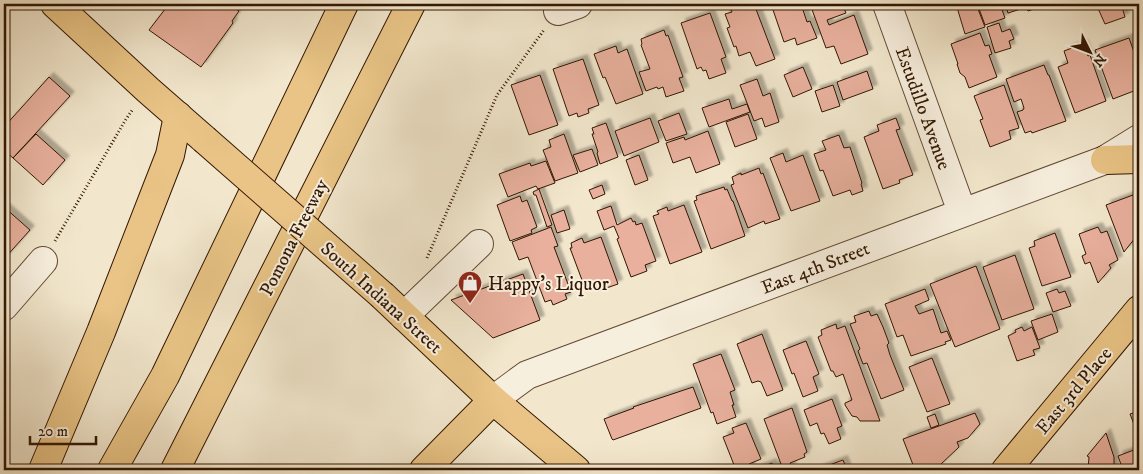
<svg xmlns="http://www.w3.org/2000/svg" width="1143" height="474" font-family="'IM FELL DW Pica',serif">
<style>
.building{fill:#e8b09d;stroke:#321602;filter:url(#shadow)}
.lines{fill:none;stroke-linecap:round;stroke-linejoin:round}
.minor-casing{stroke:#624a35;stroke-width:30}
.major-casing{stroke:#321602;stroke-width:30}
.highway-casing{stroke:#321602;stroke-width:30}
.path{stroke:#321602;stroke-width:3;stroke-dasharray:1 2.5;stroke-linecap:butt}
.minor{stroke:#f7efde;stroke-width:28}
.major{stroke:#e9c486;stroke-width:28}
.highway{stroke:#e9c486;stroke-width:28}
.major-bridge-casing{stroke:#321602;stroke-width:30;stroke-linecap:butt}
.major-bridge{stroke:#e9c486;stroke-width:28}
.labels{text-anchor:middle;stroke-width:4;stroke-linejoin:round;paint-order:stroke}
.street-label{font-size:19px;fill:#321602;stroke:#f7efde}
.poi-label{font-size:19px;fill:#321602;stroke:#f7efde;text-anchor:start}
</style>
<defs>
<filter id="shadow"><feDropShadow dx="4.5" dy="-4.5" stdDeviation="1" flood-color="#0004"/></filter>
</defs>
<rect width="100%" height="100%" fill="#f2e7cd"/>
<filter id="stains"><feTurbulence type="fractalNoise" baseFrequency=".004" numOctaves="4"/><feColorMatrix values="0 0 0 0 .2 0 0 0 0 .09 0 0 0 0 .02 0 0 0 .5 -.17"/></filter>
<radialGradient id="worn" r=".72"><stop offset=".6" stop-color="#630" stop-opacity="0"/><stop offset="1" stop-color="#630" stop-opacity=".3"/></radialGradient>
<path class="building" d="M169,4H229L239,11L232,21L233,23L201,67L149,30Z
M732,4H754L775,59L756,66L750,52L739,56L736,46L734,47L727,28L730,27L725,14L732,12L729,5Z
M771,4H801L807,22L810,21L817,38L797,45L795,38L784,42Z
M810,4H842L846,13L827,20L829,25L854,15L868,54L841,64L834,46L826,48Z
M956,4H976L985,27L965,34Z
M985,4H1000L1005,18L985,25L978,6Z
M1005,4H1022L1024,8L1008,13Z
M1025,4H1048L1028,11Z
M1096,4H1121L1125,17L1105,24Z
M710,13L726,57L721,59L726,73L709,79L706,70L703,71L701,67L697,69L681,23Z
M999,23L1002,32L1010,29L1014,39L1009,41L1011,48L995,53L987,27Z
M664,30L666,36L668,35L683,77L679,78L684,91L666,97L663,87L658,89L657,87L646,91L639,72L650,69L641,45L642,44L641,39Z
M980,33L985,46L989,45L992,54L989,55L997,77L969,88L965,77L960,73L957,64H958L951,44Z
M1129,38L1139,66V89L1113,99L1095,50Z
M1083,44L1088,56L1090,55L1106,101L1075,113L1058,67L1068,63L1064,51Z
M616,46L618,53L627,49L643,94L616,104L605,77L603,78L594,54Z
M583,59L599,105L588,109L589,113L578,117L577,113L569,116L553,69Z
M1044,65L1048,75H1049L1066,121L1032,133L1031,131L1025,133L1017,112L1023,110L1024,108L1021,99L1014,102L1006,79Z
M803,67L812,89L793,97L784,75Z
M867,71L873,89L843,100L837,82Z
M540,75L558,125L529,135L511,85Z
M49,77L70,96L13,158L4,150V127Z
M757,79L763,96L770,93L779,122L765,127L762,118L754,121L740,85Z
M833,85L840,106L822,112L815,91Z
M1004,85L1019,128L1009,131L1011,139L990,147L980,120L983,119L974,96Z
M729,99L732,109L747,104L750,112L709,127L702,108Z
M679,113L687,134L666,141L658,121Z
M748,114L757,139L735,147L726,122Z
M650,118L659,142L624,156L615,131Z
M896,118L900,129L896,130L913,175L899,180L900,183L883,189L864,137L879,131L877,125Z
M606,123L618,157L600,164L597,153L598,152L592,134H594L592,128Z
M708,131L720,164L696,173L690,157L673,163L666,143L684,137L685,140Z
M36,134L65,160L43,185L13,158Z
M564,134L578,173L555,181L543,150L551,147L549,140Z
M839,135L844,148L850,147L862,183L861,184L863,191L852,195L850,190L833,196L823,170L820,171L814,154L826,150L822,141Z
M592,149L598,165L580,172L573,155Z
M783,153L786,162L803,155L820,201L791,211L770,158Z
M639,155L648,180L635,185L626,160Z
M546,161L555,183L538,189L536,186L508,197L499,174L530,163L531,166Z
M759,168L761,174L763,173L780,219L765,224L764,221L748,228L731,185L734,184L732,177L741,173V175Z
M602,185L605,194L593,199L589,190Z
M724,187L725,190L727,189L732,201H733L745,236L711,249L694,201L697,200L696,196Z
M539,189L552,225L547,227L536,195H534L533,192Z
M1133,195L1139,206V233L1124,252L1106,205Z
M520,196L522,202L527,200L537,227L531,230L532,233L510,241L497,205Z
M684,205L702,252L670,264L653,216L659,214L657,211L667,207L668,211Z
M611,206L617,225L631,218L633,222L635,221L636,225L642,223L656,261L645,265L647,271L631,277L617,239L619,238L614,226L604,230L597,211Z
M4,207L30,230L4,259V229L7,225L4,222Z
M564,210L570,229L557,233L551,215Z
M551,227L558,246L554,247L571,292L565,294L567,299L553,305L551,300L545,302L528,257L519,260L512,242Z
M1098,227L1101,233L1107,231L1118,260L1109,265L1111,268L1098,283L1090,262L1085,264L1082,256L1086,254L1079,234Z
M1055,233L1071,277L1042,286L1029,248L1035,246L1034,241Z
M601,237L618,284L598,291L596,284L585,288L570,248H572L571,243L582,238L584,243Z
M1015,255L1034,309L1002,320L983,267Z
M976,266L1000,329L955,347L930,284Z
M523,274L540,320L493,338L451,300Z
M925,289L929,300L915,306L919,314L933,309L941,333L947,331L951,340L945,342L946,344L911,356L903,335L897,337L885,304Z
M1057,289L1059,293L1065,291L1071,306L1053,312L1046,293Z
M869,311L871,316L877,314L883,327L889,343L887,345L890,355L904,390L881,399L867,363L863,364L858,351L860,349L850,324L856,322L854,316Z
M1052,314L1058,332L1038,340L1031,321Z
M836,324L837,329L845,326L880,421H860L857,417L852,416L845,405V403L852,400L843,374L836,377L833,371H831L818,337L822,335L821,330Z
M1022,327L1024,331L1032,327L1040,348L1033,350L1035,355L1017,361L1008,336L1016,332L1015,330Z
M762,334L783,390L767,396L761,382L758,381L752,383L737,344Z
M806,341L819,374L813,377L818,391L803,397L794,373L792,374L783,350Z
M721,354L735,390L730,392L734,405H732L736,417L717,424L713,412L711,413L693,364Z
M932,358L950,404L927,412L909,367Z
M693,387L701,408L613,440L612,439L604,419L634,408L633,407Z
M832,399L842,426L837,428L841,439L829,444L824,433L821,434L817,423L810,426L804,410Z
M792,408L807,452L804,454L805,457L790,463L792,467L789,468V470H775L774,466L781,464L764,419Z
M1139,411V431L1137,432L1130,414Z
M975,413L980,424L968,438L957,442L959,447L939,466L929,470H915L903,439Z
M935,414L939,425L931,428L927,417Z
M746,423L761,459L749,464L751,469L736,470L723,437L734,433L732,428Z
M1106,433L1114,457V470H1088L1089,457L1087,456Z
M1139,448V470H1123L1118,456Z
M843,460L847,470H816Z
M772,463L775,470H754Z"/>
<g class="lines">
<defs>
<path id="minor" d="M887,4L962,212
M558,11L578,4
M4,306L43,261
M404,316L479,244
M493,400L527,375L1105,160L1139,139"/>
<path id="major" d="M55,4L148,90L204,139
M1105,160L1139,159
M383,296L493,400L576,470
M1006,470L1139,310"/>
<path id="highway" d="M43,470L101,332L170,155L178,116
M112,470L165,376L344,4
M175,470L411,4
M424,470L493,400"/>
</defs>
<use href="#minor" class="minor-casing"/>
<use href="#major" class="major-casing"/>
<use href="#highway" class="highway-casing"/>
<path class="path" d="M55,241L126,119L133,109
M427,258L497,95L544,30"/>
<use href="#minor" class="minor"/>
<use href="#major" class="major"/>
<use href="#highway" class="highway"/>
<defs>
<path id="major-bridge" d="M204,139L383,296"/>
</defs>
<use href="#major-bridge" class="major-bridge-casing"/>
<use href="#major-bridge" class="major-bridge"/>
</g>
<defs>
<symbol id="shop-pin" viewBox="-11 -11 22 30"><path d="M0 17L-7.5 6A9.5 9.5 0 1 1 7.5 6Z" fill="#8f2418" stroke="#f7efde"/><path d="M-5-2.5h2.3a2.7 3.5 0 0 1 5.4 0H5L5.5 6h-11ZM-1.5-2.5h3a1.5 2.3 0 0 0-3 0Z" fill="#fff"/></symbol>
</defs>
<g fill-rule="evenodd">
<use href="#shop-pin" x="456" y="269" width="28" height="38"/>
</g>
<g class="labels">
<g class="street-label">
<text transform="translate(924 108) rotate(70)" y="7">Estudillo Avenue</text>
<text transform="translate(293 237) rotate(-63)" y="7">Pomona Freeway</text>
<text transform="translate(815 267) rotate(-21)" y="7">East 4th Street</text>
<text transform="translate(382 297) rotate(42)" y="7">South Indiana Street</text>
<text transform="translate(1073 390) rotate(-50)" y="7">East 3rd Place</text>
</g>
<g class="poi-label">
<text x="488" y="290">Happy's Liquor</text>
</g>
</g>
<rect width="1143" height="474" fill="none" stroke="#f2e7cd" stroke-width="20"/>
<rect x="5" y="5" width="1133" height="464" fill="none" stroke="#321602" stroke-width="2.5"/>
<rect x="10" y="10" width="1123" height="454" fill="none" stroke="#321602"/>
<g transform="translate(1090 52) rotate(132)" stroke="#f7efde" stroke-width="4" paint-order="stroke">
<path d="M0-4L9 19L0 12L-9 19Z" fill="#321602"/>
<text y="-8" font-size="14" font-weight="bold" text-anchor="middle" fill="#321602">N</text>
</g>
<path d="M30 436v8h66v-8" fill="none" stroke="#321602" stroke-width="2.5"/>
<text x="38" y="436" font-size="15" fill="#321602" stroke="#f7efde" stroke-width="4" paint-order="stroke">20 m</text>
<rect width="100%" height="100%" filter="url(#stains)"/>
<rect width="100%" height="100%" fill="url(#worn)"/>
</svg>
